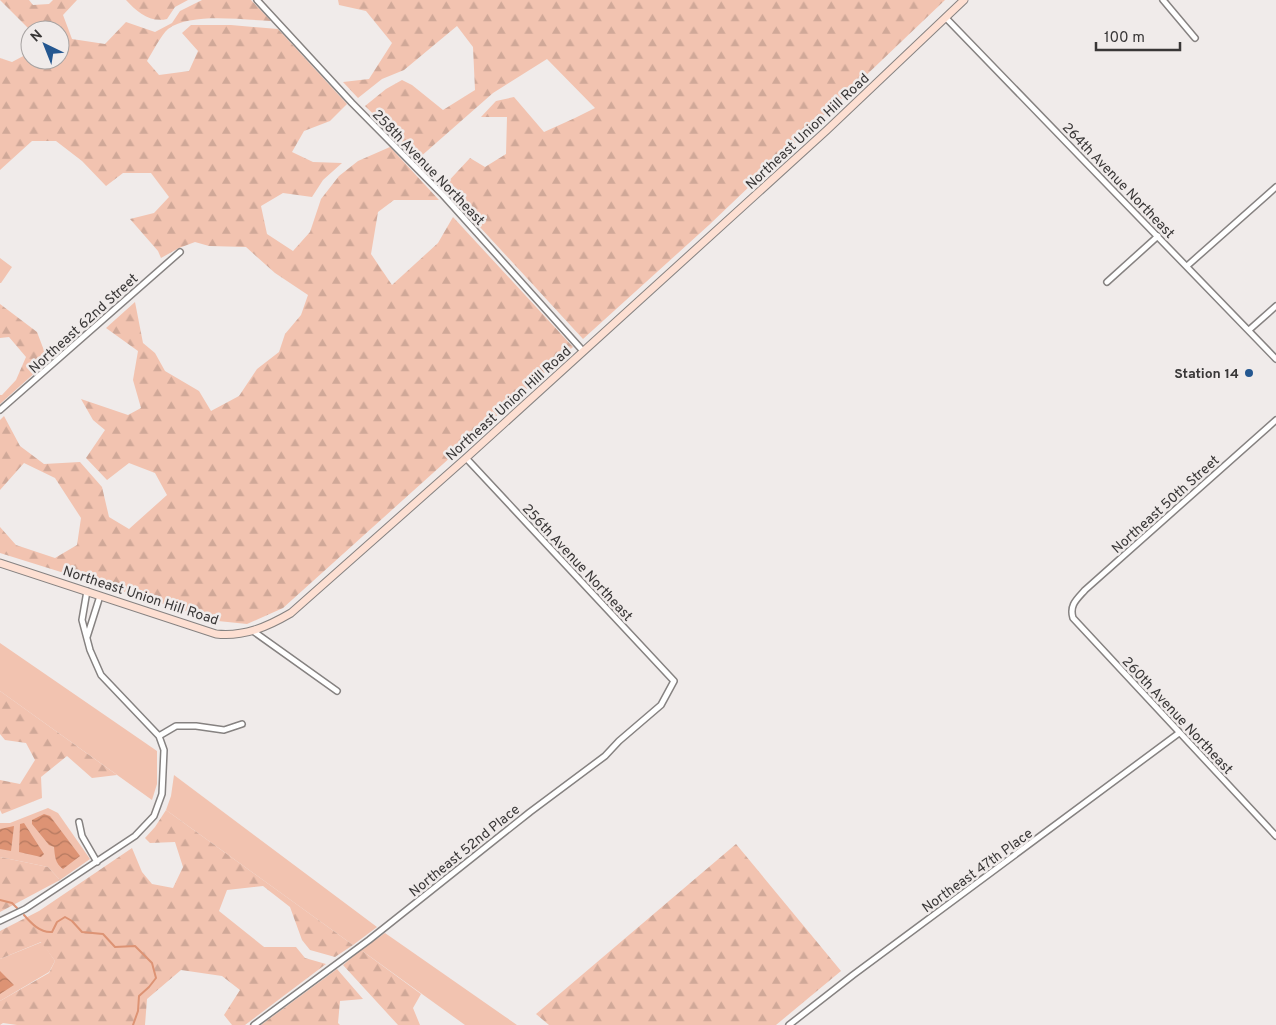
<svg xmlns="http://www.w3.org/2000/svg" width="1276" height="1025" font-family="Overpass,sans-serif">
<style>
.green{fill:#f2c3b0}
.forest{fill:url(#forest-firs)}
.water{fill:url(#water-waves)}
.lines{fill:none;stroke-linecap:round;stroke-linejoin:round}
.stream{stroke:#dd9374;stroke-width:2}
.street-casing{stroke:#868281;stroke-width:8}
.secondary-casing{stroke:#868281;stroke-width:9}
.street{stroke:#fff;stroke-width:5}
.secondary{stroke:#fddfd2;stroke-width:7}
.poi-dot{fill:#245790;stroke:#f0ebea;stroke-width:2}
.labels{text-anchor:middle;stroke-width:5;stroke-linejoin:round;paint-order:stroke}
.street-label{font-size:14px;fill:#393737;stroke:#f0ebea}
.poi-label{font-size:14px;font-weight:bold;fill:#393737;stroke:#f0ebea;text-anchor:end}
</style>
<defs>
<pattern id="forest-firs" width="22" height="20" patternUnits="userSpaceOnUse" patternTransform="scale(1.25)"><rect width="22" height="20" fill="#f2c3b0"/><path d="M5 1l3.5 6h-7zM16 11l3.5 6h-7z" fill="#d0a898"/></pattern>
<pattern id="water-waves" width="16" height="10" patternUnits="userSpaceOnUse" patternTransform="scale(1.25)"><rect width="16" height="10" fill="#dd9374"/><path d="M0 5q4-4 8 0t8 0" fill="none" stroke="#b47960"/></pattern>
</defs>
<rect width="100%" height="100%" fill="#f0ebea"/>
<path class="green" d="M0,643L157,751V784L152,800L0,691Z
M174,775L377,927L353,945L166,810L171,796Z
M48,808L58,813L90,859L60,880L48,867L0,857V823H10Z
M385,933L517,1025H465L361,950Z
M42,942L55,961L49,972L0,1001V959Z"/>
<path class="forest" d="M0,0H29L33,5L49,4L53,0H77L63,15L72,39L105,44L126,22L155,32L172,23L180,11L202,0H251L271,21C243,20 191,12 168,29C161,35 152,53 147,61L159,75L189,71L198,51L182,33L191,25H231L278,29L347,104L330,121L304,131L292,152L313,162L342,163L323,180L312,197L283,193L261,206L267,234L293,251L310,232L321,199L339,176L358,161L390,147L439,200H394L378,212L371,254L392,285L438,243L453,217L573,347L283,608L247,624L218,621L0,553V527L16,545L55,558L77,545L81,518L55,478L24,463L0,490V420L4,416L20,446L44,464L80,462L102,487L109,517L129,529L167,495L155,473L129,463L107,480L86,458L105,430L93,420L81,399L128,415L141,408L133,380L138,351L106,328L135,302L143,343L155,353L165,371L199,391L211,411L239,396L257,369L279,352L285,334L301,315L308,295L275,273L246,247L209,246L195,242L179,248L161,258L158,251L130,219L154,213L169,197L151,173H123L106,186L82,161L56,141H32L0,170V58L12,62L29,53L30,51V60H60V30H30Z
M126,0H188L175,7L167,19C150,23 137,12 126,0Z
M338,0H945L709,225L583,339L443,187L470,158L485,167L506,154L507,117H481L496,101L514,97L544,132L575,118L595,108L547,59L493,93L419,158L365,106L386,89L402,80L412,85L443,110L475,90L473,47L457,26L404,70L382,79L358,98L343,82L369,79L392,43L366,11L339,5Z
M0,258L12,267L1,283H0Z
M0,304L37,332L48,361L0,404V395H2L16,380L26,357L9,337L0,338Z
M0,691L117,775L92,778L67,756L41,777L42,798L2,814L0,810V780L20,784L35,760L26,743L5,740L0,734Z
M166,810L353,945L335,957L310,950L302,940L290,907L263,886L227,890L219,911L264,947H296L305,958L326,964L245,1025H232L224,1015L240,990L222,976L181,970L147,999L145,1025H17L3,1023L0,1025V1001L49,973L55,961L41,942L0,959V931L39,911L132,848L142,872L152,884L173,888L183,867L175,842L150,843L145,838L155,827Z
M736,844L841,971L776,1025H549L536,1014Z
M0,857L48,867L60,880L0,912Z
M361,950L421,994L413,1008L420,1025H398L343,965Z
M337,969L363,999L340,1001L338,1023L340,1025H261Z"/>
<path class="water" d="M44,814L50,816L80,856L63,869C55,863 55,857 54,847L49,845L32,824V820Z
M24,823L44,854L41,857L19,852L20,824Z
M14,826L11,851L0,849V829Z
M0,971L14,985L0,994Z"/>
<g class="lines">
<path class="stream" d="M0,900L12,903L17,908
M24,915C31,923 40,933 52,932L57,922L65,917L72,921L82,932L103,934L115,947L135,946L152,963L156,978L149,987L139,996L138,1011L133,1025"/>
<defs>
<path id="street" d="M257,0L352,103L443,195L583,351
M1163,0L1195,38
M946,18L1276,359
M1187,266L1276,187
M1107,282L1158,236
M1249,330L1276,306
M0,410L180,252
M1276,420L1085,590C1077,599 1069,605 1073,618L1276,836
M253,631L337,691
M87,637L100,596
M159,736L176,726H196L224,730L242,724
M79,822L82,836L97,862
M0,921L25,909L135,836L154,816L162,794L164,750L159,736L101,675L90,650L82,620L87,591
M254,1025L369,940L530,812L605,756L619,741L661,705L674,681L466,458
M789,1025L853,975L1179,733"/>
<path id="secondary" d="M0,563L216,634C244,637 267,627 291,613L466,458L827,130L964,0"/>
</defs>
<use href="#street" class="street-casing"/>
<use href="#secondary" class="secondary-casing"/>
<use href="#street" class="street"/>
<use href="#secondary" class="secondary"/>
</g>
<circle class="poi-dot" cx="1249" cy="373" r="5"/>
<g class="labels">
<g class="street-label">
<text transform="translate(807 131) rotate(-43)" y="5">Northeast Union Hill Road</text>
<text transform="translate(429 167) rotate(46)" y="5">258th Avenue Northeast</text>
<text transform="translate(1119 180) rotate(46)" y="5">264th Avenue Northeast</text>
<text transform="translate(83 323) rotate(-42)" y="5">Northeast 62nd Street</text>
<text transform="translate(508 403) rotate(-42)" y="5">Northeast Union Hill Road</text>
<text transform="translate(1165 504) rotate(-42)" y="5">Northeast 50th Street</text>
<text transform="translate(578 562) rotate(47)" y="5">256th Avenue Northeast</text>
<text transform="translate(141 595) rotate(18)" y="5">Northeast Union Hill Road</text>
<text transform="translate(1178 715) rotate(47)" y="5">260th Avenue Northeast</text>
<text transform="translate(464 850) rotate(-39)" y="5">Northeast 52nd Place</text>
<text transform="translate(977 870) rotate(-36)" y="5">Northeast 47th Place</text>
</g>
<g class="poi-label">
<text x="1239" y="378">Station 14</text>
</g>
</g>
<g transform="translate(45 45) rotate(317)"><circle r="24" fill="#f0ebea" stroke="#a7a3a2"/>
<path d="M0-4L9 19L0 12L-9 19Z" fill="#245790"/>
<text y="-8" font-size="14" font-weight="bold" text-anchor="middle" fill="#393737">N</text>
</g>
<path d="M1096 42v8h84v-8" fill="none" stroke="#393737" stroke-width="2.5"/>
<text x="1104" y="42" font-size="15" fill="#393737" stroke="#f0ebea" stroke-width="4" paint-order="stroke">100 m</text>
</svg>
